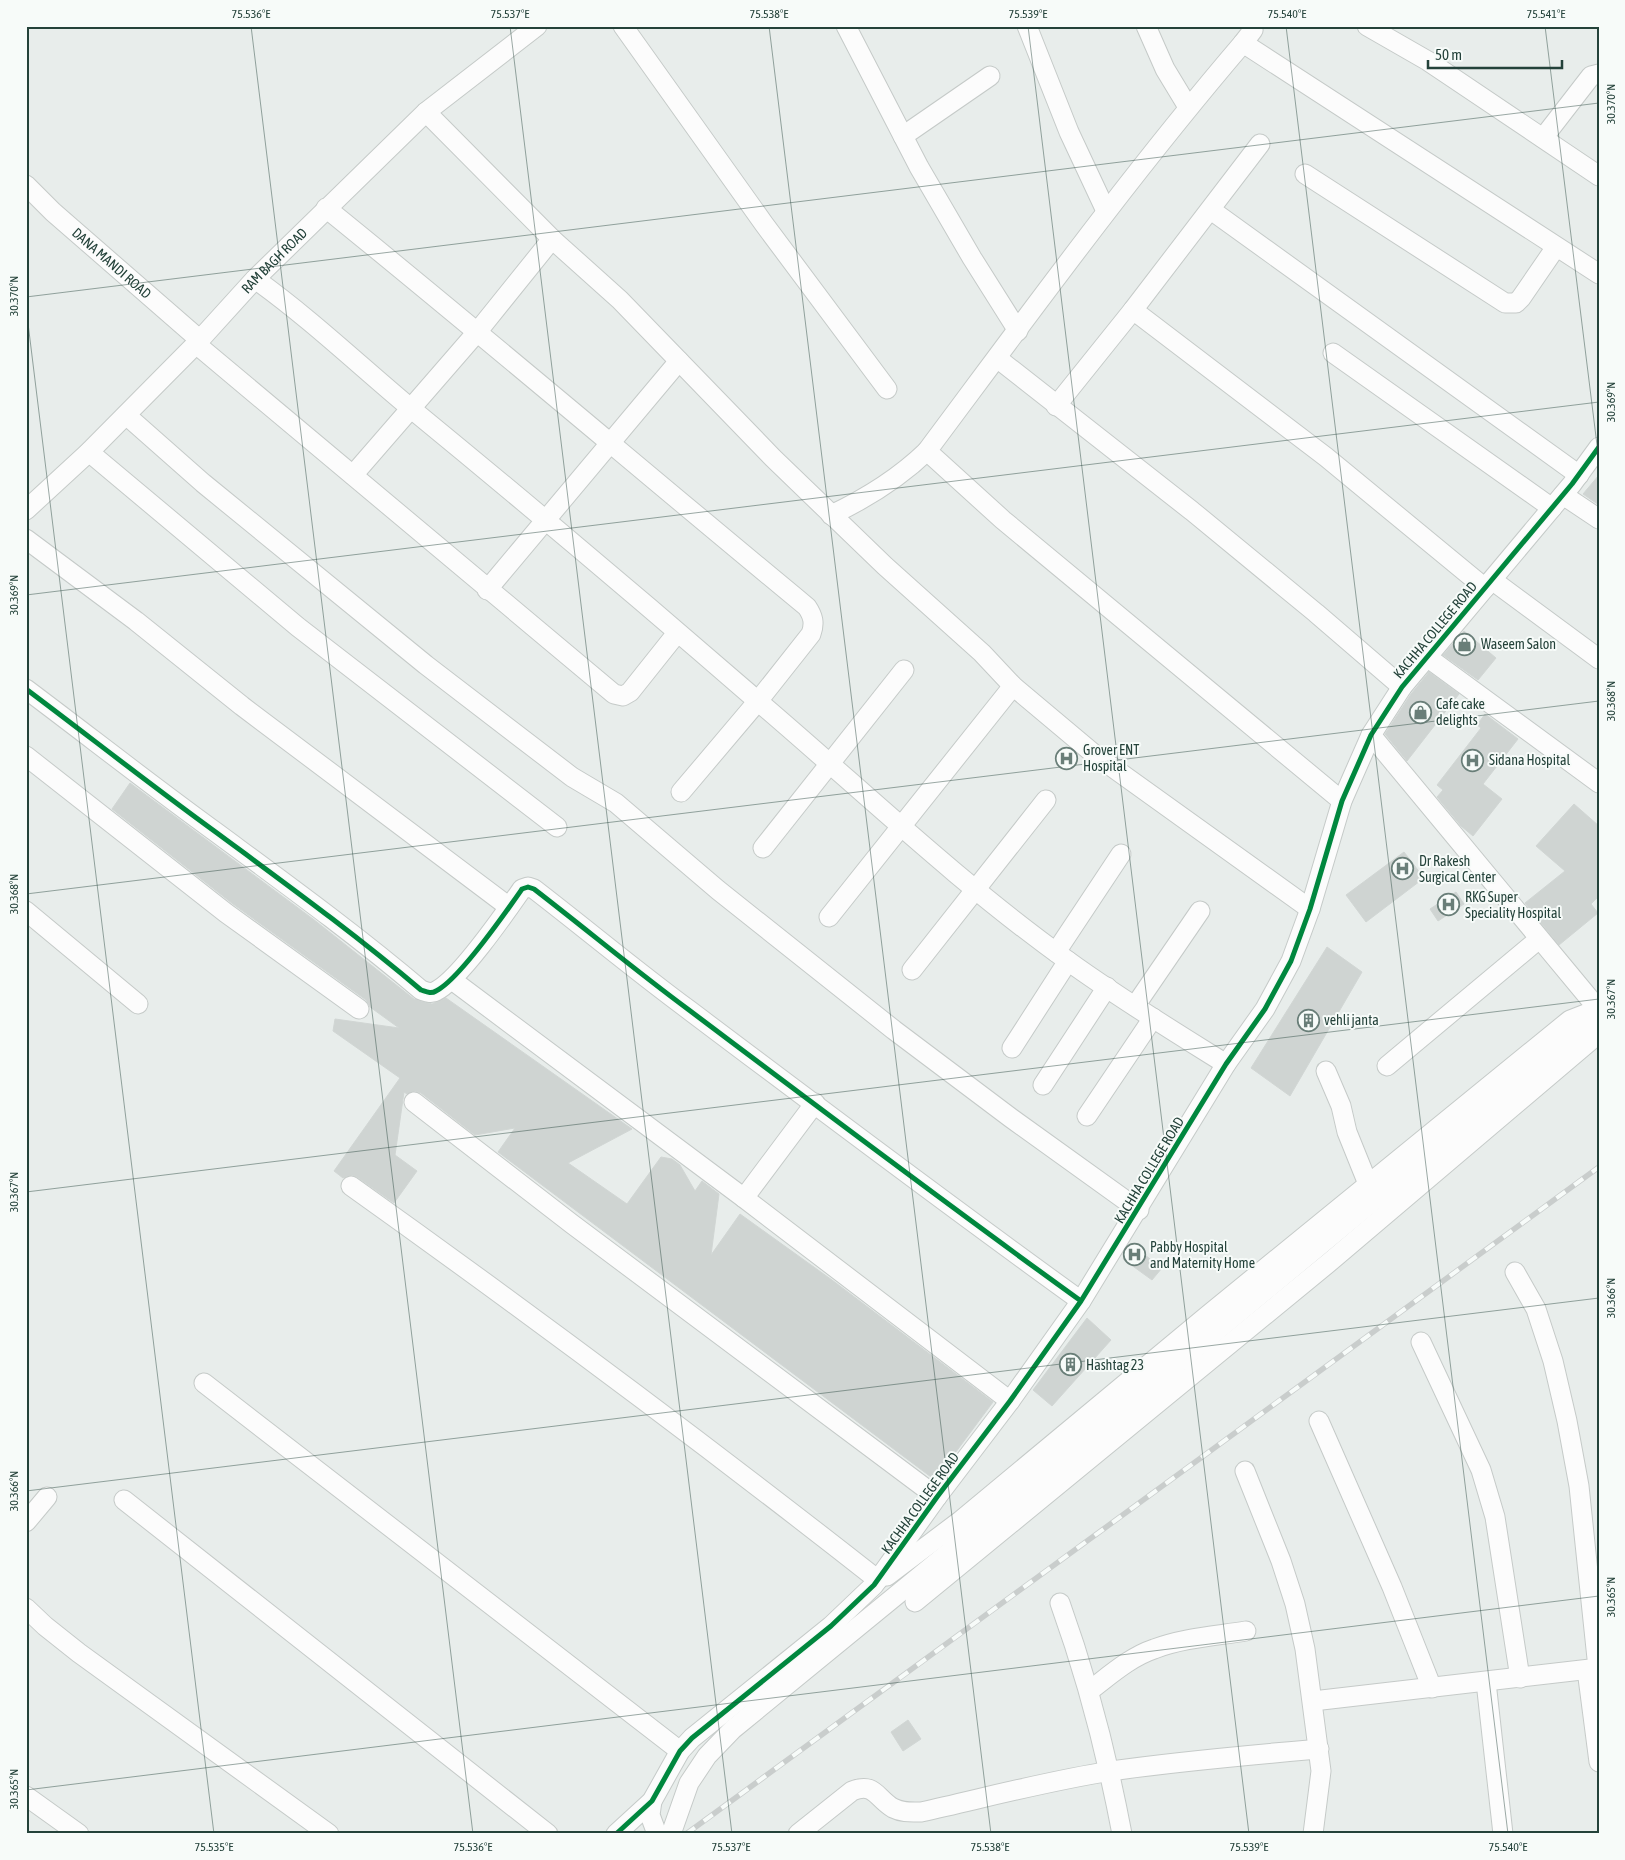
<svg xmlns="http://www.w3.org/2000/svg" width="1625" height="1860" font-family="'Asap Condensed',sans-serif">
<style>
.building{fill:#cfd4d2;stroke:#d1d6d4}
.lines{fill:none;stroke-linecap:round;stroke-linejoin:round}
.minor-casing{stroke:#c5cac8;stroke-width:21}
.minor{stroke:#fcfcfc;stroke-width:19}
.rail-casing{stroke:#c9cdcc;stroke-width:5.5}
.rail{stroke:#f7fbf9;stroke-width:4;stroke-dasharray:11;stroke-linecap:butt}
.cycleway-casing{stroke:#f7fbf9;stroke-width:8}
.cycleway{stroke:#00873e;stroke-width:5}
.ticks{fill:none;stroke:#24423a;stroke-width:1;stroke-opacity:0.45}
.labels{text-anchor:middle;stroke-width:4;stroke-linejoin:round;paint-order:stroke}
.street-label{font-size:14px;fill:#24423a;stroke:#f7fbf9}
.poi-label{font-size:14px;fill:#24423a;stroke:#f7fbf9;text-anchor:start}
.neatline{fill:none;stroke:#24423a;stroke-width:2}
.ticks-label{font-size:12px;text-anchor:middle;fill:#24423a}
</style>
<rect width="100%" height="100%" fill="#e8edeb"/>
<path class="building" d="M1599,475V505L1583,494Z
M1464,631L1496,658L1478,680L1443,655Z
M1429,672L1459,694L1407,761L1385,734L1411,694Z
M1485,714L1518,739L1483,784L1502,799L1473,836L1461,826L1437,797L1443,790L1437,785L1481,728L1477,725Z
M130,783L313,919L414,999L432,1004L446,998L632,1129L568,1163L627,1204L661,1157L672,1159L680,1165L695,1191L702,1181L719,1194L711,1255L740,1214L832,1280L993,1402L935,1480L498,1152L515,1128L475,1135L421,1093L415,1091L407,1094L404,1092L395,1155L417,1171L394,1203L357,1177L352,1175L343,1178L334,1171L400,1078L333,1031L335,1019L399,1028L370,1007L366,1000L233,904L112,809Z
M1574,804L1599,826V896L1591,904L1598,913L1559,945L1525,903L1565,871L1536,846Z
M1404,852L1424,878L1366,922L1346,895Z
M1456,892L1464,904L1438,921L1430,909Z
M1327,947L1362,972L1290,1096L1251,1068Z
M1133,1246L1162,1268L1152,1280L1123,1259Z
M1087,1318L1111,1340L1052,1406L1033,1390Z
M908,1720L921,1739L903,1751L891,1732Z"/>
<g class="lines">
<defs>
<g id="minor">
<path d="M623,26L764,224L887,389"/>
<path d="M846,26L919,167L972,258L1018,331"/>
<path d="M1027,26L1069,132L1106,211"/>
<path d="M1146,26L1165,69L1188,107"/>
<path d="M1251,26L1253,30L1243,43L1599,274"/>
<path d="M1367,26L1428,61L1599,176"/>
<path d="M1243,43C1131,174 1030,313 927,451L1003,520L1342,801"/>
<path d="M426,112L552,239L620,300L773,458L885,566L982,653L1013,686L1094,754L1310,909"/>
<path d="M903,136L990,76"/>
<path d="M1543,138L1591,76L1599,74"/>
<path d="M1305,174L1505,303H1516L1521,298L1556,247"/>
<path id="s1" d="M26,185L53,212L200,340"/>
<path d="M326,208C488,339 646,474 807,607C813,616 815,623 811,634L758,701L681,792"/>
<path d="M1211,210L1579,475"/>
<path d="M255,279C311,319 361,367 414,411C531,507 646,604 760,703C862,790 959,883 1068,961C1119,998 1173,1031 1226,1064"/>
<path d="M1133,310L1326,457L1485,588"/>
<path d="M196,344L614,694L623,696L630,692L677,633"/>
<path d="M1333,353L1552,508"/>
<path d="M997,358L1192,511L1316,613L1402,687"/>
<path d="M1056,406L1133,310L1260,144"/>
<path d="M126,415L203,483L426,665L572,777L616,803L718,890L894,1030L1011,1118L1139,1210"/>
<path d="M89,452L298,627L557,827"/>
<path d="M353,475L478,331L552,239"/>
<path d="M1563,495L1599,519"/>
<path id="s2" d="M26,510L89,452L196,344L255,279L426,112L537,26"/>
<path d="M831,515C867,498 898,479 927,451"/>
<path d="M26,539L136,621L242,706L509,907"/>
<path d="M1492,580L1599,659"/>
<path d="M487,590L679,361"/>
<path d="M1427,657L1599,783"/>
<path d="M26,689C90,737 152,786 217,833C286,884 355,934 421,990C427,992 431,994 436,991C459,980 506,912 522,889L528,887L534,889C586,929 636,971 689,1010C819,1108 949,1206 1081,1301"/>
<path d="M1371,735L1599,1010"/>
<path d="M26,756L226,913L359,1009"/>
<path d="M763,848L904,670"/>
<path d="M26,911L138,1004"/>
<path d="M829,917L1013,686"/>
<path d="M1056,952L1121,854"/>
<path d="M912,970L1046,800"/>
<path d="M452,980L744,1198L1010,1401"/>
<path d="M1135,1006L1200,911"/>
<path d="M1012,1048L1068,961"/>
<path d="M1387,1066L1539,939"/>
<path d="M1326,1071L1341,1106L1347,1132L1368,1184"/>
<path d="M1043,1085L1107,987"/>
<path d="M414,1102L572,1224L937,1497"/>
<path d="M1087,1116L1153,1018"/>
<path d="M351,1186C529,1313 705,1444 878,1580"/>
<path d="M744,1198L815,1103"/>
<path d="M1515,1272L1536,1309L1553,1361L1567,1421L1579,1486L1598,1668"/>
<path d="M1421,1342L1481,1470L1495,1517L1520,1678"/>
<path d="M204,1383L680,1751"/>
<path d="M1319,1421L1392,1587L1432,1688"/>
<path d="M1245,1471L1281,1561L1295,1604L1305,1649L1321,1771L1313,1834"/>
<path d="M124,1500L548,1834"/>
<path d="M26,1522L47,1497"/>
<path d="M887,1576L960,1521L1208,1315L1570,1020L1588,1013L1597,1015L1598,1020"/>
<path d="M915,1602L1332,1260L1590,1041L1599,1026"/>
<path d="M1060,1603C1087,1678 1107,1755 1122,1834"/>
<path d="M26,1608L45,1626L79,1653L329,1834"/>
<path d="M1587,1670L1599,1762"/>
<path d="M1486,1682L1503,1834"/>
<path d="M1089,1691C1109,1676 1130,1657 1154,1649C1183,1638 1215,1636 1246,1631"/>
<path d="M1313,1701L1599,1668"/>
<path d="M26,1796L79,1834"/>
<path d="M652,1801L650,1815L657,1834"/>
<path d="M616,1834L652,1801L680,1751L692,1738L831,1626L874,1585L937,1497L1010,1401L1081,1301L1226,1064L1265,1009L1291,961L1310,909L1342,801L1371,735L1402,687L1572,484L1599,447"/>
<path d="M671,1834L689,1783L707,1756L733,1729L992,1517L1599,1014"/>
<path d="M798,1834L852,1791C875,1782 876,1798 893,1808C903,1813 911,1812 921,1812C984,1798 1047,1781 1111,1771C1180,1761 1250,1755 1319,1749"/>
</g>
</defs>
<use href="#minor" class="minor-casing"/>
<use href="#minor" class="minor"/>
<defs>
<path id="rail" d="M686,1834L1599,1167"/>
</defs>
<use href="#rail" class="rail-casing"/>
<use href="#rail" class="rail"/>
<defs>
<path id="cycleway" d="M26,689C90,737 152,786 217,833C286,884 355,934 421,990C427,992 431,994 436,991C459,980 506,912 522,889L528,887L534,889C586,929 636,971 689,1010C819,1108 949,1206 1081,1301
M616,1834L652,1801L680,1751L692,1738L831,1626L874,1585L937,1497L1010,1401L1081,1301L1226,1064L1265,1009L1291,961L1310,909L1342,801L1371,735L1402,687L1572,484L1599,447"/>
</defs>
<use href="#cycleway" class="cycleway-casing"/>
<use href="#cycleway" class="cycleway"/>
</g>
<path class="ticks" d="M251,26L473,1834M510,26L732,1834M769,26L991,1834M1028,26L1249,1834M1286,26L1508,1834M1545,26L1599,461M26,297L1599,103M26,307L214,1834M26,595L1599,402M26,894L1599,701M26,1192L1599,999M26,1491L1599,1298M26,1790L1599,1596"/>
<defs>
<symbol id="shop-ring" viewBox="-11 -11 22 22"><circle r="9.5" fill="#f7fbf9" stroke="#697e78" stroke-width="1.5"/><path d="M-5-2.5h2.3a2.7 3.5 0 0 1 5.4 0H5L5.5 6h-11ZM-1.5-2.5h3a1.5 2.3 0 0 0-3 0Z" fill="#697e78"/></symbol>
<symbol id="hospital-ring" viewBox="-11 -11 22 22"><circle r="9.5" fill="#f7fbf9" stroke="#697e78" stroke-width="1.5"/><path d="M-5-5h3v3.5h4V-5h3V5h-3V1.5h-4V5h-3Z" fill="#697e78"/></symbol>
<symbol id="building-ring" viewBox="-11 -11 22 22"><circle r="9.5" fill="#f7fbf9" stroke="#697e78" stroke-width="1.5"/><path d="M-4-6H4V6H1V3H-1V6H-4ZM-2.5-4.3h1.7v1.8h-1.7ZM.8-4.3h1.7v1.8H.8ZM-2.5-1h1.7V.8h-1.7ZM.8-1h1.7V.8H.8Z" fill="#697e78"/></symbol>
</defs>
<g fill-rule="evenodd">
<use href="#shop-ring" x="1452" y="632" width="25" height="25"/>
<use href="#shop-ring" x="1408" y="700" width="25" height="25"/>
<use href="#hospital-ring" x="1054" y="746" width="25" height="25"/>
<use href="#hospital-ring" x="1460" y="748" width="25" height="25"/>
<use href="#hospital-ring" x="1390" y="856" width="25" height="25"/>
<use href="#hospital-ring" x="1436" y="892" width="25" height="25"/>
<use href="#building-ring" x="1296" y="1008" width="25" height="25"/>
<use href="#hospital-ring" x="1122" y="1242" width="25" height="25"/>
<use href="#building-ring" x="1058" y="1352" width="25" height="25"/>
</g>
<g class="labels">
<g class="street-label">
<text dy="5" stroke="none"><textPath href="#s2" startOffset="352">RAM BAGH ROAD</textPath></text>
<text dy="5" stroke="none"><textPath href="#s1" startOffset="116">DANA MANDI ROAD</textPath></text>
<text transform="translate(1435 630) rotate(-50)" y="5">KACHHA COLLEGE ROAD</text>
<text transform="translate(1149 1170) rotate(-59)" y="5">KACHHA COLLEGE ROAD</text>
<text transform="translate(920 1503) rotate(-54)" y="5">KACHHA COLLEGE ROAD</text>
</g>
<g class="poi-label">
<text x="1481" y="649">Waseem Salon</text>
<text x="1436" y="709">Cafe cake<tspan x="1436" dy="16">delights</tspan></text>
<text x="1083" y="755">Grover ENT<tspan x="1083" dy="16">Hospital</tspan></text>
<text x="1489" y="765">Sidana Hospital</text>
<text x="1419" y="866">Dr Rakesh<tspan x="1419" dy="16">Surgical Center</tspan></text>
<text x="1465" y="902">RKG Super<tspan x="1465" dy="16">Speciality Hospital</tspan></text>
<text x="1324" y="1025">vehli janta</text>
<text x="1150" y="1252">Pabby Hospital<tspan x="1150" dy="16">and Maternity Home</tspan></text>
<text x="1086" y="1370">Hashtag 23</text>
</g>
</g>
<rect width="1625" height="1860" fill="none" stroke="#f7fbf9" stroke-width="55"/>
<path d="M1428 60v8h134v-8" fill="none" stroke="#24423a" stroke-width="2.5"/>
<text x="1435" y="60" font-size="15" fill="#24423a" stroke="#f7fbf9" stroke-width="4" paint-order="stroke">50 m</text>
<rect x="28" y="28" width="1570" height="1804" class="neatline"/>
<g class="ticks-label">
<text x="251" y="18">75.536°E</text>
<text x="510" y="18">75.537°E</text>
<text x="769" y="18">75.538°E</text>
<text x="1028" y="18">75.539°E</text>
<text x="1287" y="18">75.540°E</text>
<text x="1546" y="18">75.541°E</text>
<text transform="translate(1611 104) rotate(-90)" y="4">30.370°N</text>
<text transform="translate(14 296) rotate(-90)" y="4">30.370°N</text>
<text transform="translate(1611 402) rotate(-90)" y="4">30.369°N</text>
<text transform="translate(14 595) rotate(-90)" y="4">30.369°N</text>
<text transform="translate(1611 701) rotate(-90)" y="4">30.368°N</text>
<text transform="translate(14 894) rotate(-90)" y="4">30.368°N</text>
<text transform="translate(1611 999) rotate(-90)" y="4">30.367°N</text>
<text transform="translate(14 1192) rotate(-90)" y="4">30.367°N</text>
<text transform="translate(1611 1298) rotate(-90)" y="4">30.366°N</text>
<text transform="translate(14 1491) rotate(-90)" y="4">30.366°N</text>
<text transform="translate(1611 1597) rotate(-90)" y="4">30.365°N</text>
<text transform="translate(14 1789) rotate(-90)" y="4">30.365°N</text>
<text x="214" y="1851">75.535°E</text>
<text x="473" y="1851">75.536°E</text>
<text x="731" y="1851">75.537°E</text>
<text x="990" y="1851">75.538°E</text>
<text x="1249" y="1851">75.539°E</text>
<text x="1508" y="1851">75.540°E</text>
</g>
</svg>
